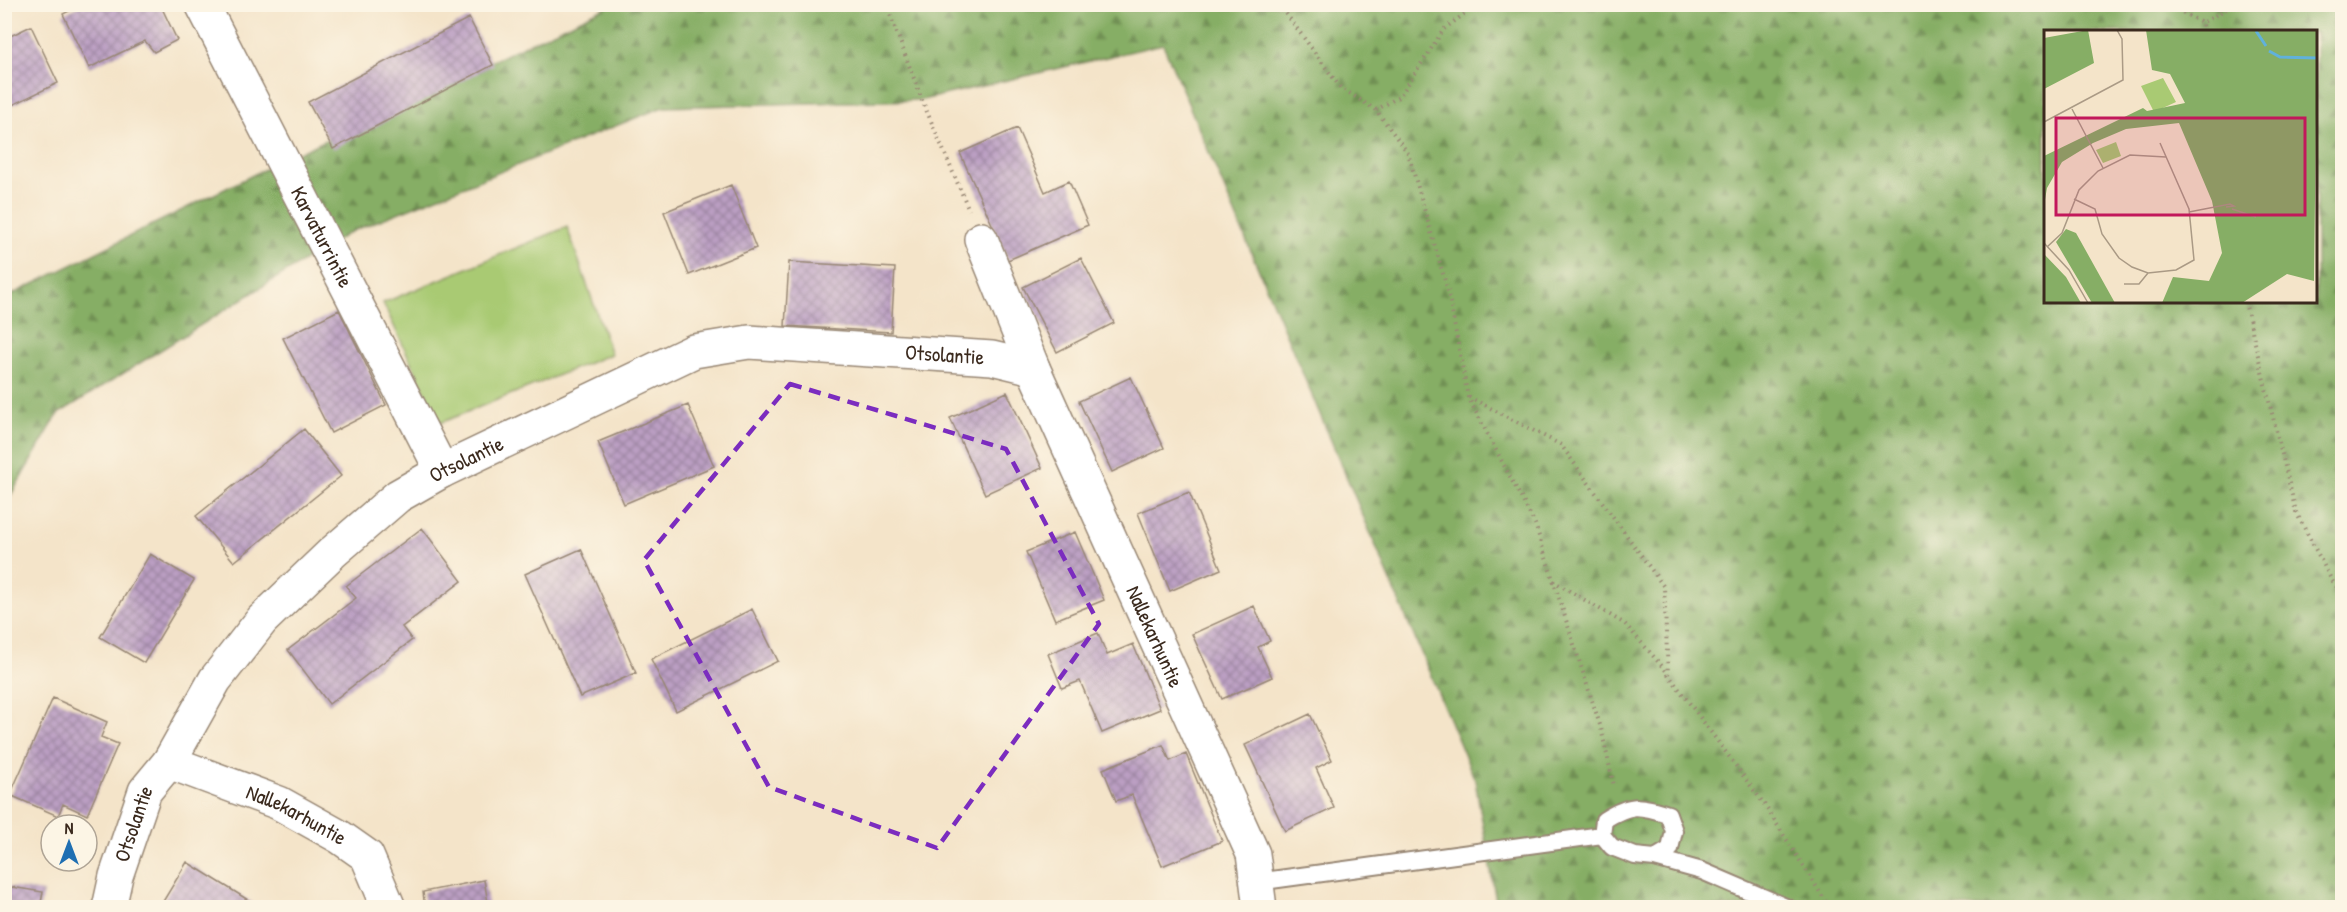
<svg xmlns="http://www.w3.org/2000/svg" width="2347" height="912" font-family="'Patrick Hand',sans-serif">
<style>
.green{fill:#a9ca73;stroke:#727a48;stroke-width:1.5}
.forest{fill:url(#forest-firs);stroke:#606c42;stroke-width:1.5;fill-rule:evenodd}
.building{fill:url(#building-cross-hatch)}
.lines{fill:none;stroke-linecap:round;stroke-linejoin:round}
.lane-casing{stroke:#988774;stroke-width:20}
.street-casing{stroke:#988774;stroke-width:36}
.path{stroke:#988774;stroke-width:4;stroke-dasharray:1.5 4.5;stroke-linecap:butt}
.lane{stroke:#fff;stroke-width:16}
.street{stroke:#fff;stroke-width:33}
.marked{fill:none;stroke:#7b2cbf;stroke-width:4.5;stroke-dasharray:12 8;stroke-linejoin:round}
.labels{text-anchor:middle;stroke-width:4.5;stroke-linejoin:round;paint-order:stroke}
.street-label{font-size:21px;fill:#3b2a1e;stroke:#fcf5e5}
.inset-river{fill:none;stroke:#61b1db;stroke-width:3}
.inset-road{fill:none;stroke:#aa9a85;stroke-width:1.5}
.view{fill:#c2185b;fill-opacity:0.15;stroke:#c2185b;stroke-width:3}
.inset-edge{fill:none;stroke:#3b2a1e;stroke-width:3}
</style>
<defs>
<pattern id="forest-firs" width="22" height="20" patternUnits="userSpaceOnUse" patternTransform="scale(1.5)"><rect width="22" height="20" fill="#86ae65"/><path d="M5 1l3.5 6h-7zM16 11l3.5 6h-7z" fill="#6f8e53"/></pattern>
<pattern id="building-cross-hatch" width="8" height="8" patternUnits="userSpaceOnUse" patternTransform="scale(1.5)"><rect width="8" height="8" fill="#bb9fc3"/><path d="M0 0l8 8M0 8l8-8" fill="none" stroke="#99829e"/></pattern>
</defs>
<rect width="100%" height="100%" fill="#fcf5e5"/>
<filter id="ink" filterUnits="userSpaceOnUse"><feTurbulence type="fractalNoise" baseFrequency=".0167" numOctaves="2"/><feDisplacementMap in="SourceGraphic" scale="12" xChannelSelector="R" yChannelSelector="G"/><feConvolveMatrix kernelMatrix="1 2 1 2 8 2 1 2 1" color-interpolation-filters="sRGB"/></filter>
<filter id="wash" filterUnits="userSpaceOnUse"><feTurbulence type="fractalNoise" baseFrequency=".008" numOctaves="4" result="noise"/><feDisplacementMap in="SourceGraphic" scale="24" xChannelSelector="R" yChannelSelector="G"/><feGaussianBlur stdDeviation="1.35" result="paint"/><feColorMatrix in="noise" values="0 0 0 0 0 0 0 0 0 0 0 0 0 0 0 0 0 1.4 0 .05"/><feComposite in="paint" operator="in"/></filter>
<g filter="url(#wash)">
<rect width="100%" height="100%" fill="#f4e4c9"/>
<path class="green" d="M567,227L611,354L440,423L383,303Z"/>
<path class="forest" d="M610,5H2342V907H1497L1475,780L1163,44L922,100L663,107L350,232L58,414L5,505V298L263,170ZM2046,32H2316V302H2046Z"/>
<g id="blocks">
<path class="building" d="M83,4H160L177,40L154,52L145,41L89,68L63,14Z
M469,18L493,65L333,149L308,102Z
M31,26L58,83L4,109V39Z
M1017,128L1045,192L1069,181L1088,225L1008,260L960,153Z
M731,185L756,248L689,275L664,212Z
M1081,258L1114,323L1057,352L1023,287Z
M789,262L895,268L891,332L785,326Z
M339,310L386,405L331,433L283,338Z
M1131,377L1164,448L1112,472L1079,401Z
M1007,392L1042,468L985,494L950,418Z
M688,405L714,466L624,504L598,442Z
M304,429L341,476L234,562L196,516Z
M1189,492L1221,569L1170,591L1138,513Z
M422,528L462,581L402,627L412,640L329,704L288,650L356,598L346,586Z
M1075,532L1104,600L1055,620L1026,552Z
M581,549L636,673L580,697L525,574Z
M150,554L194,580L144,663L100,637Z
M1254,606L1270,641L1258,647L1272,677L1222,699L1192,634Z
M752,609L778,661L676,711L651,659Z
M1098,633L1107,655L1133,644L1160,709L1102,733L1080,681L1062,688L1048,654Z
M53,698L107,722L101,737L118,744L87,815L63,804L58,816L10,795Z
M1310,714L1332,760L1316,768L1334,808L1285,831L1245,745Z
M1163,745L1170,761L1186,754L1222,841L1162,866L1132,795L1116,801L1103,769Z
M187,862L261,908H159Z
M484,880L489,908H425L423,892Z
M5,886L43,892L40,908H5Z"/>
</g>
</g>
<g filter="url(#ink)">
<use href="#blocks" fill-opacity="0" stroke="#988774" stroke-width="1.5"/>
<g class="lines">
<defs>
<path id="lane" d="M1655,858L1702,871L1788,908
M1257,882L1602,835L1604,820C1631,803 1639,805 1668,814L1674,831L1670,849L1655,858L1635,856L1612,847L1602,835"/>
<g id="street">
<path id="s1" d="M202,4L442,471"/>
<path id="s2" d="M981,239L1033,368L1253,854L1260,908"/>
<path id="s3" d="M169,762L279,803L340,837L367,856L389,908"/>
<path id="s4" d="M109,908L116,876L145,791L169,762L215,680L262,620L332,553L398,496L442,471L694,351L749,342L992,358L1033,368"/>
</g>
</defs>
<use href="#lane" class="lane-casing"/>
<use href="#street" class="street-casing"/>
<path class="path" d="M886,4L922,100L969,210
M1279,4L1340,87L1376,110L1408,153L1448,291L1468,397L1535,524L1601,728L1614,786
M2167,4L2202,23
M2204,32L2202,23L2235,4
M1376,110L1400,96L1444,29L1478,4
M2245,302L2296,512L2331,579L2342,594
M1469,397L1561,445L1664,587L1668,674L1764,804L1830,908
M1553,581L1625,624L1668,673"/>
<use href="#lane" class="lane"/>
<use href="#street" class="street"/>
</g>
</g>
<path class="marked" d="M790,384L1006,449L1099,624L937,848L769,787L644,560Z"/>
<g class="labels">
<g class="street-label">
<text dy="7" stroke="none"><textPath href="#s1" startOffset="262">Karvaturrintie</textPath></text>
<text dy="7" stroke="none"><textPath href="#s4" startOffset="1096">Otsolantie</textPath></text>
<text dy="7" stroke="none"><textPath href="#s4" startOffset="592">Otsolantie</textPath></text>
<text dy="7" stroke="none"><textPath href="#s2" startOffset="434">Nallekarhuntie</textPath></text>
<text dy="7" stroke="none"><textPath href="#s3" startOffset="138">Nallekarhuntie</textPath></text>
<text dy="7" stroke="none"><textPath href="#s4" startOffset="88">Otsolantie</textPath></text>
</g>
</g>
<g transform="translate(2044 30)">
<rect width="273" height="273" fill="#f4e4c9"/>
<path d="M119,48L132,72L110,82L97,56ZM72,112L77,126L59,133L52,120Z" fill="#a9ca73"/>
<path d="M44,0L50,33L0,59V8ZM102,0H273L270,251L243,244L198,273H118L129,247L165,251L178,223L168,171L135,93L82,99L49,113L18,132L3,158L0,175V126L99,78L103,81L141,73L126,44L108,40ZM22,199L32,203L71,273H48L12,212ZM0,224L22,247L37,273H0Z" fill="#86ae65"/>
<path class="inset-river" d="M212,1L222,16M225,21L236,27L273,28"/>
<path class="inset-road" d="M28,79L59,138M0,92L79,50L78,9L73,0M30,169L51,179L58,204L75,228L88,237L104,243L132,240L150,230L145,179L116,113M188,179L212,187M145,182L186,174L190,176L182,177M0,213L25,240L44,273M3,217L18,203L35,160L54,141L86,125L122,127M80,254H95L104,243"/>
<path class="view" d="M12,88H261V185H12Z"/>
<rect width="273" height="273" class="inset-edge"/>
</g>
<rect width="2347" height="912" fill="none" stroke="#fcf5e5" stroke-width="24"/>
<g transform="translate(69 843)"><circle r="28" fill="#fcf5e5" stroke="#afa495" stroke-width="1.5"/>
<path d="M0-4.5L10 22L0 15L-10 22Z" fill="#1f6fb2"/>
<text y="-9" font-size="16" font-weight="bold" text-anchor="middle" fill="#3b2a1e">N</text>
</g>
</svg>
